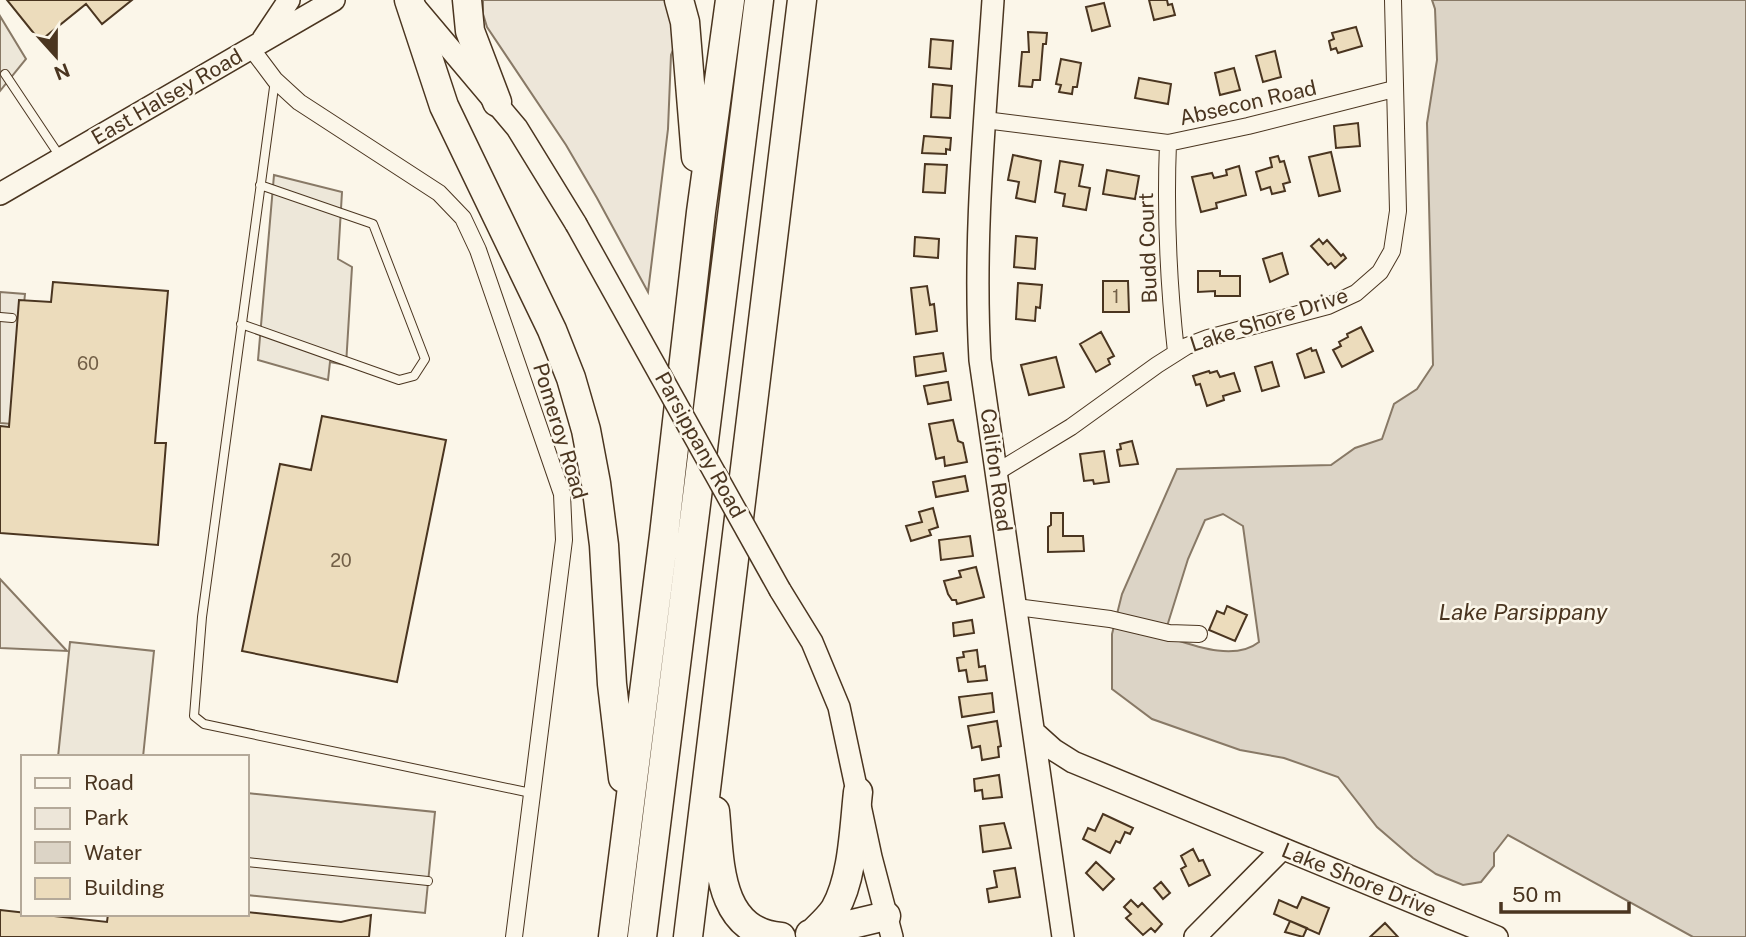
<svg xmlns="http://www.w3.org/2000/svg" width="1746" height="937" font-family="'Public Sans',sans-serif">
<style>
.green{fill:#ede6d9;stroke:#887966;stroke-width:2}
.parking{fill:#ede7d9;stroke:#887966;stroke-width:2}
.water{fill:#dcd4c6;stroke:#887966;stroke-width:2;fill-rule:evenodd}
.building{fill:#ecdcbc;stroke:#4a3520;stroke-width:2}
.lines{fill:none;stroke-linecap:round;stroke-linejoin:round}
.lane-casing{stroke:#4a3520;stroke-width:10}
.street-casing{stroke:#4a3520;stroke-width:18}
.secondary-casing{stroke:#4a3520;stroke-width:24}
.highway-casing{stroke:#4a3520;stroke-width:31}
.lane{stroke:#fbf6e9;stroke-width:8}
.street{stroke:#fbf6e9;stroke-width:16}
.secondary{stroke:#fbf6e9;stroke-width:21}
.highway{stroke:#fbf6e9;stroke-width:28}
.secondary-bridge-casing{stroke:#4a3520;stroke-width:24;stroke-linecap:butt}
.secondary-bridge{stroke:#fbf6e9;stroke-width:21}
.labels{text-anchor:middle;stroke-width:5;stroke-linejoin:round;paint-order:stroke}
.number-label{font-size:18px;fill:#725f47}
.street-label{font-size:21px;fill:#4a3520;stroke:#fbf6e9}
.water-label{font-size:23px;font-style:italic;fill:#4a3520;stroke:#fbf6e9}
</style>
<rect width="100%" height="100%" fill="#fbf6e9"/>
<path class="green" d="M483,0H667L677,40L671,55L668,129L648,292L597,198L566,145L487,27L483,14Z
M0,579L67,651L0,648Z"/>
<path class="parking" d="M0,16L26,59L0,91Z
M274,175L342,192L338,259L352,267L346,365L330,362L328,380L258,360Z
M0,292L25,294L12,424L0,423Z
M70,642L154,651L143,757H58Z
M247,793L435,812L425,913L247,895Z"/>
<path class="water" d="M1432,0H1746V937H1693L1508,835L1494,853V866L1481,882L1463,885L1436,874L1413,858L1377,827L1338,777L1284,758L1240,750L1152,719L1112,689V634L1122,594L1177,469L1331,465L1355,448L1382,439L1394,404L1417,389L1433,365L1427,123L1437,60L1435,9ZM1223,514L1243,526L1259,642C1234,662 1192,645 1164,636L1188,559L1205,520Z"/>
<path class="building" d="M7,0H132L102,24L86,4L40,41Z
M1149,0H1167L1168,5L1172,4L1175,15L1154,20Z
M1104,3L1110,26L1092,31L1086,7Z
M1356,27L1362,46L1338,53L1336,48L1331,50L1329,41L1334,39L1332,33Z
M1028,32L1047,33L1046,44H1043L1040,80H1033L1032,87L1019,86L1022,52H1029Z
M931,39L953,41L951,69L929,67Z
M1275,51L1281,77L1263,82L1256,56Z
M1061,59L1081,63L1077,87H1073L1072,94L1059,92L1061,85L1056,84Z
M1234,68L1240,90L1220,95L1215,73Z
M1139,78L1171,84L1168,104L1135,98Z
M933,84L952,86L950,118L931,117Z
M1358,123L1360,146L1336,148L1334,126Z
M924,136L951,138L950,150L946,149V154L922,153Z
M1331,152L1340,191L1319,196L1309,157Z
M1013,155L1041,161L1035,202L1016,198L1019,182L1008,180Z
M1278,156L1280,162L1284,161L1290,182L1283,184L1285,191L1272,194L1270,187L1261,190L1256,172L1272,167L1270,158Z
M1060,161L1083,165L1079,186L1090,188L1086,210L1063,206L1065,194L1055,192Z
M925,164L947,165L945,193L923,192Z
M1239,166L1246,195L1216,203L1217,208L1201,212L1192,177L1212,173L1214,178L1227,175L1226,170Z
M1107,170L1139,176L1135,199L1103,194Z
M1016,236L1037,238L1035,269L1014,267Z
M915,237L939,239L938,258L914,256Z
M1319,239L1323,244L1327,240L1341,256L1343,254L1346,258L1335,268L1331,263L1328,265L1311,246Z
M1282,253L1288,274L1270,282L1263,259Z
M1198,271H1220V276H1240V296H1215V291L1198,292Z
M1103,281H1128L1129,312H1103Z
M53,282L168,291L155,443H166L158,545L0,533V426L9,427L19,300L51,302Z
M1018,283L1042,285L1040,308L1036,307L1035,321L1016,319Z
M927,286L930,305L934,304L937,331L916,334L911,288Z
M1361,327L1373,351L1342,367L1333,350L1341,346L1339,342L1348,337L1347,334Z
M1101,332L1114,356L1108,359L1110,364L1096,372L1080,344Z
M1311,348L1312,351L1316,350L1324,372L1305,378L1297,354Z
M943,353L946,371L916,376L914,357Z
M1056,357L1064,387L1029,395L1021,365Z
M1272,362L1279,386L1262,391L1255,367Z
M1209,371L1210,373L1217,371L1220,377L1234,373L1240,391L1223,396L1224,400L1207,406L1200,384L1196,385L1193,376Z
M948,382L951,400L928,404L924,386Z
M322,416L446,440L397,682L242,651L280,464L311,470Z
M953,420L958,441L963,443L967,462L945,466L944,457L936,459L929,424Z
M1132,441L1138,464L1120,466L1117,450L1121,449L1120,444Z
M1104,451L1109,482L1094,484L1093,480L1084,481L1080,454Z
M965,476L968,491L936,497L933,482Z
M933,508L938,527L929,530L931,535L911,541L906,526L922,522L919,512Z
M1051,513H1063V536H1083L1084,551L1048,552V527L1051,525Z
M970,536L973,556L941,560L939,540Z
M976,567L984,597L957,604L956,600H952L948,594L944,581L961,577L959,571Z
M1227,606L1247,615L1235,641L1209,630L1217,611L1224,614Z
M972,620L974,633L954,636L953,623Z
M977,650L979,667L985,666L987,680L968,682L966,670L959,671L957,658L964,657L963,652Z
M992,693L994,712L962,717L959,697Z
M997,721L1001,746L998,747L999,757L982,760L980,746L972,748L968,726Z
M999,775L1002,797L983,799L982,790L975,791L974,779Z
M1103,814L1133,828L1130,834L1125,832L1120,843L1116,841L1110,853L1083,839L1088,828L1095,831Z
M1004,823L1011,848L983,852L980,826Z
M1193,849L1199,861L1203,860L1210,875L1189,886L1181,869L1186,866L1181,856Z
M1096,862L1114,879L1103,890L1086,873Z
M1015,868L1020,897L989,902L987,889L997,887L994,871Z
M1161,882L1170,893L1163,899L1154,888Z
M1302,897L1329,908L1319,934L1274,914L1279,900L1297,908Z
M1131,900L1138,907L1142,903L1162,924L1155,932L1151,928L1143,935L1126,918L1131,914L1124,907Z
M0,910L107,922L108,914H247V912L341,922L371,915L369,937H0Z
M1290,921L1307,928L1303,937L1285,932Z
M1385,923L1398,937H1370Z"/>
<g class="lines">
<defs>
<path id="lane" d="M5,74L61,158
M275,80L202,617L194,716L204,724L531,793
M0,317L12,318
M241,324L399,380L414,376L425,359L373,224L260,185
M247,862L428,881"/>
<path id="street" d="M251,48L275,80L299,102L439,193L463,218L478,250L562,494L564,540L514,937
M985,120L1168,143L1248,126L1394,89
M1168,143C1165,216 1168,279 1176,352
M997,472L1071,427L1157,365L1187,346L1208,338L1328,306L1356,293L1380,272L1392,251L1398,211L1393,0
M1016,607L1110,619L1169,633L1199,634"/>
<path id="secondary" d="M993,0C985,120 973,240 980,360L1063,937
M415,7L517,128L576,224
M263,39L289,0
M0,194L334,0
M780,590L812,642L839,707L871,857L892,937
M1034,732L1054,750L1073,762L1497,937
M1195,937L1282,849"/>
<path id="highway" d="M409,0L444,106L552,330L571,378L586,430L596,483L604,545L612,684L623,778
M467,0L470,31L497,102
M679,0L685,22L696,157
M715,811C720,860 716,931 781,937
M813,933C820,926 829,918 835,909C853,878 854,828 858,792
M810,934L886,916
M613,937L664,535L701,212L730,0
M642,937L759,0
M688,937L802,0"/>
</defs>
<use href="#lane" class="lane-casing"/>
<use href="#street" class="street-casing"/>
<use href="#secondary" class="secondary-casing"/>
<use href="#highway" class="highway-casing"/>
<use href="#lane" class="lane"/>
<use href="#street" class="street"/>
<use href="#secondary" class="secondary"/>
<use href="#highway" class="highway"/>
<defs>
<path id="secondary-bridge" d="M576,224L780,590"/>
</defs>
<use href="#secondary-bridge" class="secondary-bridge-casing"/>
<use href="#secondary-bridge" class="secondary-bridge"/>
</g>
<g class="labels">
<g class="number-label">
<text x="1116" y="303">1</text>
<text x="88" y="370">60</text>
<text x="341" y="567">20</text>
</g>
<g class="street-label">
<text transform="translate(167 97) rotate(-30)" y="7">East Halsey Road</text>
<text transform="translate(1248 103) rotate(-13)" y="7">Absecon Road</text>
<text transform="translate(1148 248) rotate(-92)" y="7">Budd Court</text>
<text transform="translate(1269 320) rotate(-18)" y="7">Lake Shore Drive</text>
<text transform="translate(560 431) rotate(73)" y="7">Pomeroy Road</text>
<text transform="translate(700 445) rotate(61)" y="7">Parsippany Road</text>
<text transform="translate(996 470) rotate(82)" y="7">Califon Road</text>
<text transform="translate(1359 880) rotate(22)" y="7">Lake Shore Drive</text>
</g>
<g class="water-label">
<text x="1523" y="620">Lake Parsippany</text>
</g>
</g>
<rect x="21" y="755" width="228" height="161" fill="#fbf6e9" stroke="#b4a999" stroke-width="2"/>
<rect x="35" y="778" width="35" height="10" fill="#fbf6e9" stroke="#b4a999" stroke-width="2"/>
<text x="84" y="790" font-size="21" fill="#4a3520">Road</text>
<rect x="35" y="808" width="35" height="21" fill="#ede6d9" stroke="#b4a999" stroke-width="2"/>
<text x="84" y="825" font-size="21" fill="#4a3520">Park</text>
<rect x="35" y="842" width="35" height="21" fill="#dcd4c6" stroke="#b4a999" stroke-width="2"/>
<text x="84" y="860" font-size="21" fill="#4a3520">Water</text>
<rect x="35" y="878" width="35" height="21" fill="#ecdcbc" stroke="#b4a999" stroke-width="2"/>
<text x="84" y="895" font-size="21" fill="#4a3520">Building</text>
<g transform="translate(56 56) rotate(159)" stroke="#fbf6e9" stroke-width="5" paint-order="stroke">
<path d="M0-5L12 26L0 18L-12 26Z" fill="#4a3520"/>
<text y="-10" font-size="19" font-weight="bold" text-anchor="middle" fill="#4a3520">N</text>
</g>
<path d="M1501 902v10h128v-10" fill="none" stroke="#4a3520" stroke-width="3.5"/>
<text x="1512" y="902" font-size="21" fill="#4a3520" stroke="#fbf6e9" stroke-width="5" paint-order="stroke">50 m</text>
</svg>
